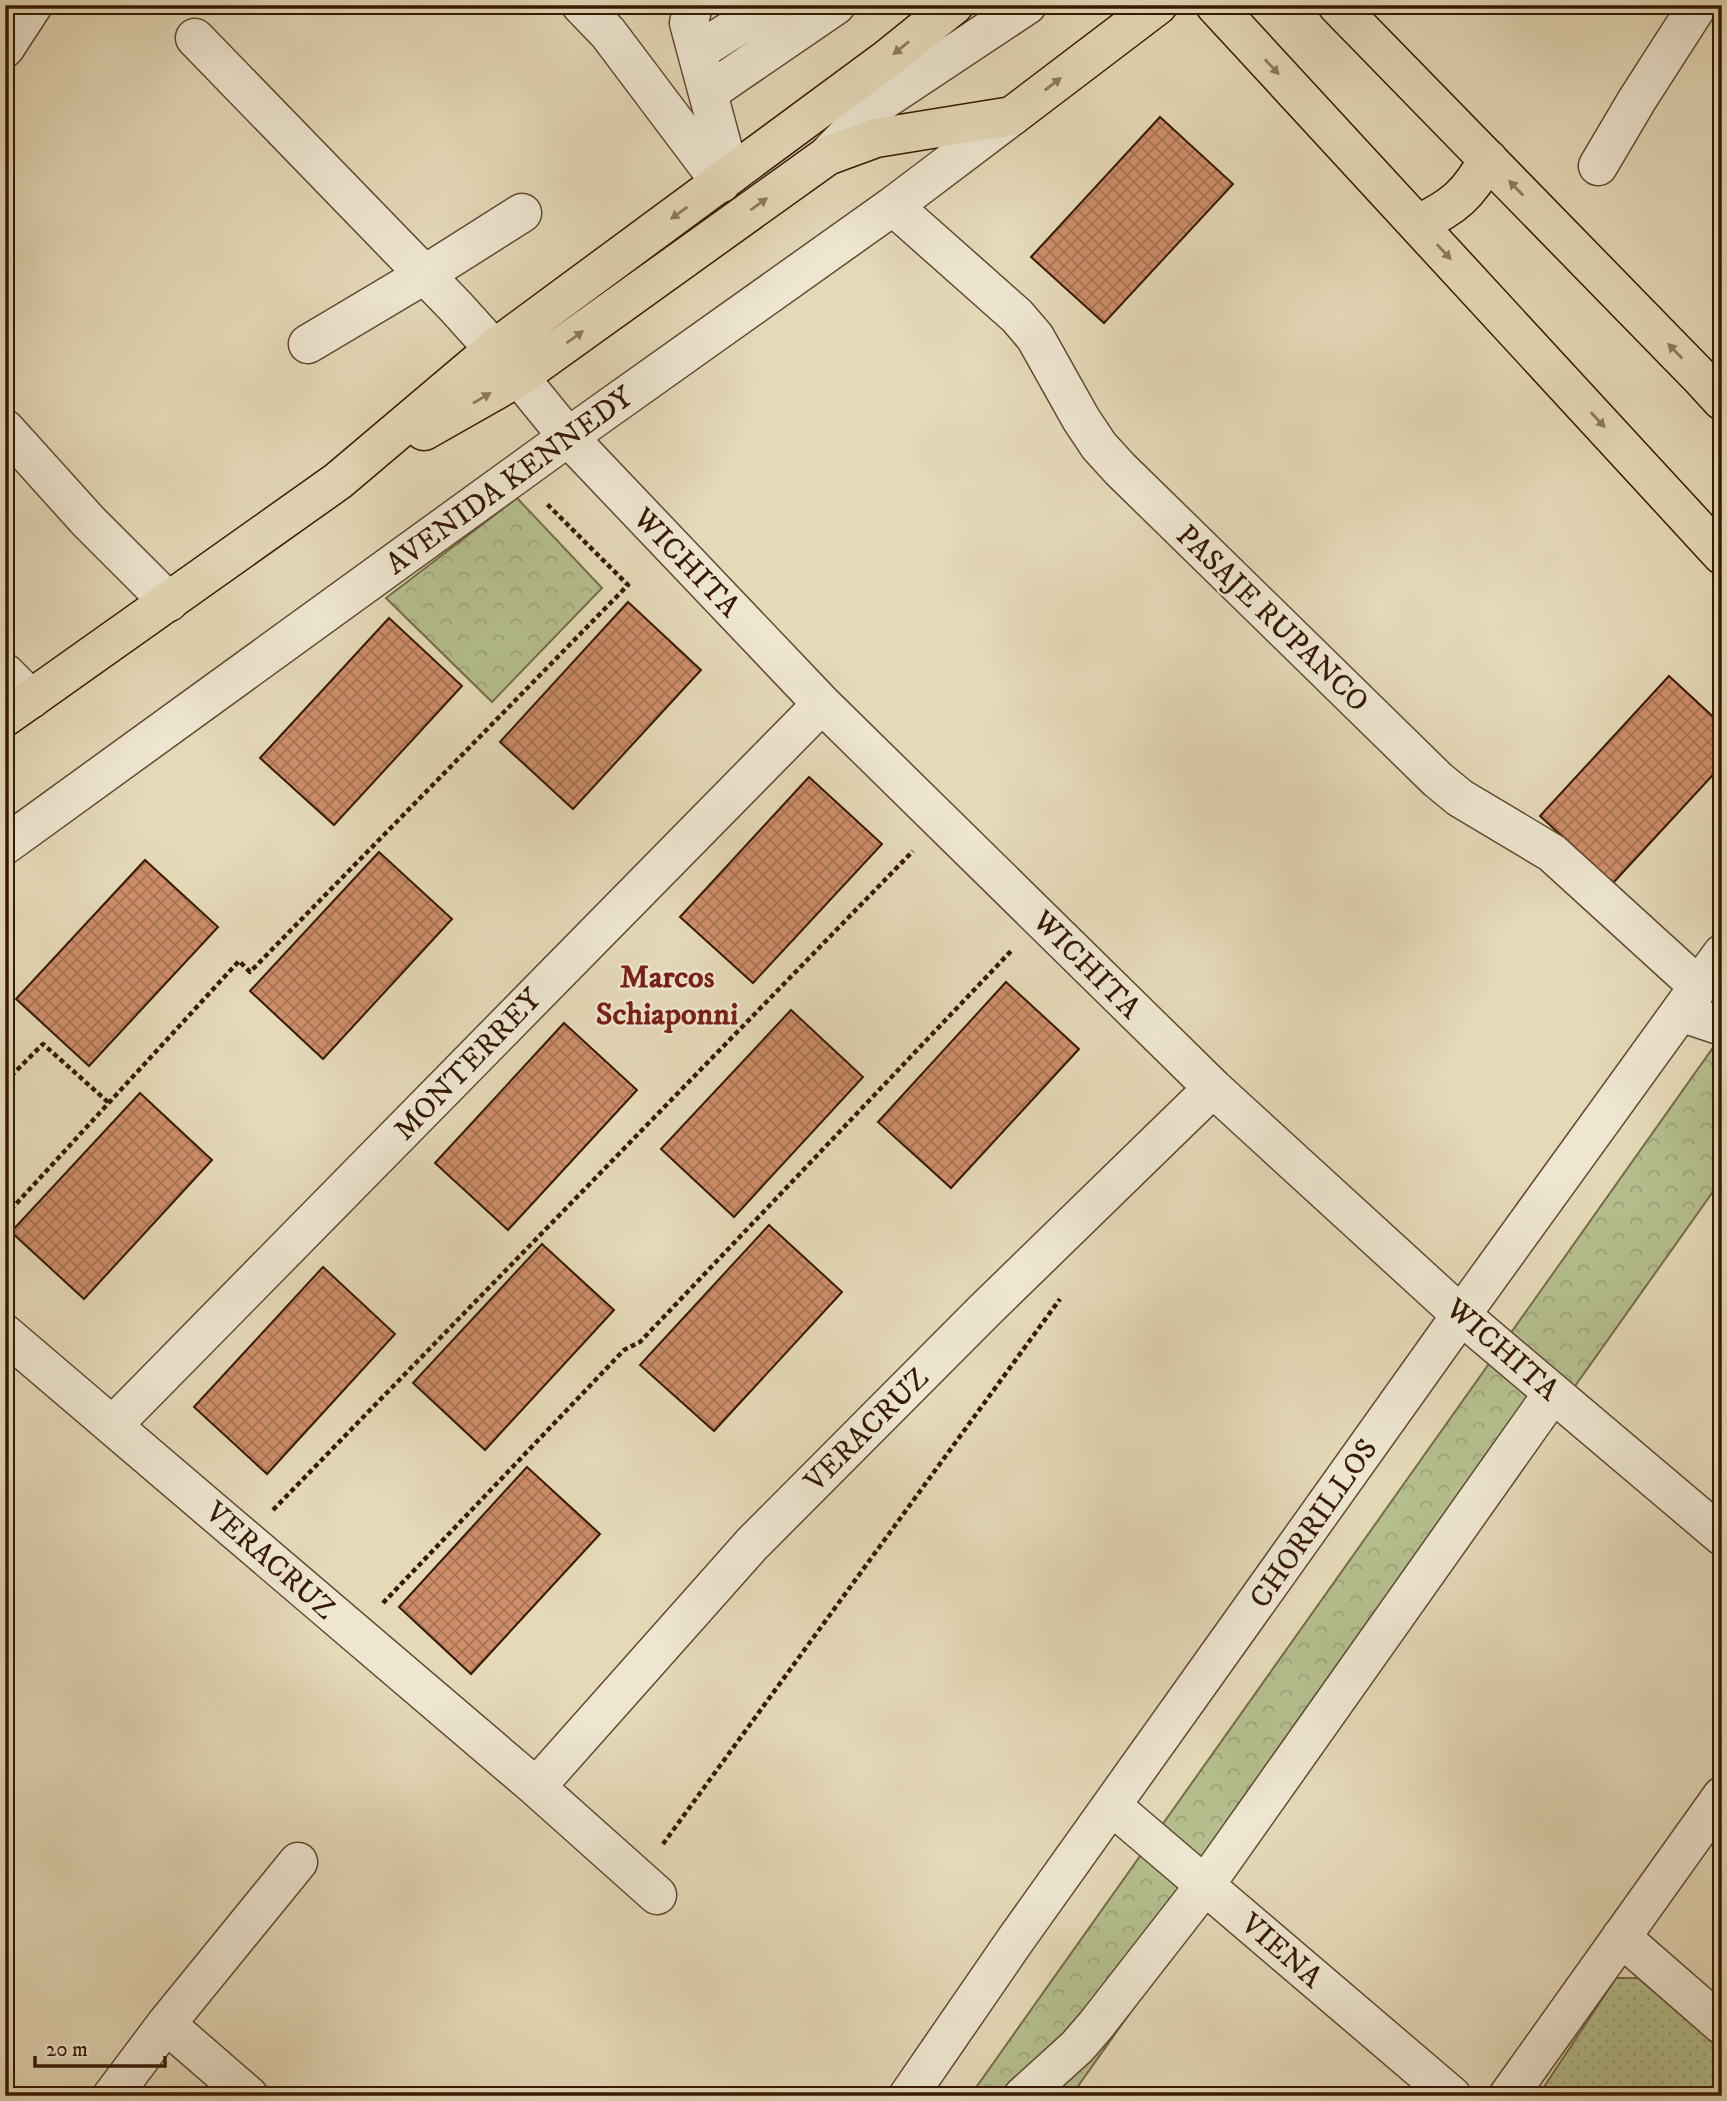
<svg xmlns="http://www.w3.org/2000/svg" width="1727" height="2101" font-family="'IM FELL DW Pica',serif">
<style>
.grass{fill:url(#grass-dots);stroke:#766c48;stroke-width:2}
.forest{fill:url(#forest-crowns);stroke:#766c48;stroke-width:2}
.building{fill:url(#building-cross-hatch);stroke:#371903;stroke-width:2}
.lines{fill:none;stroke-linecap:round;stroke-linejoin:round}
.minor-casing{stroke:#624930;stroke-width:41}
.major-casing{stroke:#371903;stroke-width:41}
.path{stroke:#371903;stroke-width:4.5;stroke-dasharray:5 3.5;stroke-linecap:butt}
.minor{stroke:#eee6d1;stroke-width:38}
.major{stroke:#e5d9b8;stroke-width:38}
.oneway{fill:#8e795e}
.labels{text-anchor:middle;stroke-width:5;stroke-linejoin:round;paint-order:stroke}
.street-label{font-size:30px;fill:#371903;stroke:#eee6d1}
.neighbourhood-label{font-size:32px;font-weight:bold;fill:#7a1f14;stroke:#eee6d1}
</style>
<defs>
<pattern id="grass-dots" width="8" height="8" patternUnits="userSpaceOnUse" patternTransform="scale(1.75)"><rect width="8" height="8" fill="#b5bf8e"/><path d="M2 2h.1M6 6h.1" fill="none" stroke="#9ca479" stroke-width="1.8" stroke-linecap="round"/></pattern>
<pattern id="forest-crowns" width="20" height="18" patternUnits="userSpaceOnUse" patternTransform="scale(1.75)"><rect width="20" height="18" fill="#b5bf8e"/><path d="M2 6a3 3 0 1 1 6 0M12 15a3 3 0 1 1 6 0" fill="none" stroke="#9ca479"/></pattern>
<pattern id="building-cross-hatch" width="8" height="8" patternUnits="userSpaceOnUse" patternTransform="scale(1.75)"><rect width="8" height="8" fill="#cd8e69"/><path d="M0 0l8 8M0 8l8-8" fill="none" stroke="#a77354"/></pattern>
</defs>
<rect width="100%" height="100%" fill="#e5d9b8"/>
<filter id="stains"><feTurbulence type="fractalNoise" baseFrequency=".00286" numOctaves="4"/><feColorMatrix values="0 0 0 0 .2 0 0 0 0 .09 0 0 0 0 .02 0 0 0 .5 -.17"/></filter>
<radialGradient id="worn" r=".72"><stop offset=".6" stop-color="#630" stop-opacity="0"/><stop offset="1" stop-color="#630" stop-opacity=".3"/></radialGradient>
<path class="grass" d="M1616,1978H1638L1722,2049V2096H1538Z"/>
<path class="forest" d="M517,498L602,588L492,702L386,598Z
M1722,1035V1179L1071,2096H970Z"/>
<path class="building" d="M1160,117L1233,184L1104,323L1031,257Z
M628,602L701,670L573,809L500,742Z
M389,618L462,686L334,825L260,758Z
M1669,676L1722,725V765L1613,883L1540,816Z
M809,777L882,844L753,983L680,917Z
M379,852L452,919L323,1059L250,991Z
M145,860L218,927L89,1066L16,999Z
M1006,982L1079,1049L951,1188L878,1122Z
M791,1010L863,1077L734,1217L661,1149Z
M564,1023L637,1090L508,1230L435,1163Z
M140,1093L212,1160L84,1299L11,1232Z
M769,1225L842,1292L714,1431L640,1365Z
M542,1244L614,1310L485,1450L413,1383Z
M323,1267L395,1334L267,1474L194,1407Z
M527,1467L600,1534L471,1674L399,1607Z"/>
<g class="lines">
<defs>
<path id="minor" d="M581,5L608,33L721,183
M693,5L689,23L730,175
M195,38L456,307L519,377L568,437L822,704L1213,1088L1461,1315L1722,1536
M5,48L33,5
M697,52L771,5
M709,92L836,5
M827,156L875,106L1027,5
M1598,166L1637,100L1698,5
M893,206L1017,316L1035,337L1081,419L1099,446L1120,469L1438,780L1460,798L1552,853L1698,986
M308,344L424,275L522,213
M5,429L88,521L169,602
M5,673L31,699
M5,845L568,437L893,206L1012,116
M1680,1012L1722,1026
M5,1334L536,1787L657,1895
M113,1425L822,704
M536,1787L752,1544L985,1310L1213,1088
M1112,1806L1452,2096
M1621,1937L1722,2025
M166,2024L249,2096
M112,2096L166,2024L298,1862
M908,2096L1014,1942L1461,1315L1722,954
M1023,2096L1077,2047L1096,2025L1205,1885L1553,1393
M1508,2096L1722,1796"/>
<path id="major" d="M1215,5L1722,555
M1337,5L1700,377L1722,401
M1418,224C1454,207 1469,194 1488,159
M424,431L519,377L827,156L876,138L1012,116L1158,5
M5,717L338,481L494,349L887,59L954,5"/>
</defs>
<use href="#minor" class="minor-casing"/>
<use href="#major" class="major-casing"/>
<path class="path" d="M5,1082L43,1044L109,1103
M5,1216L239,961L250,972L628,585L547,504
M273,1510L913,851
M383,1603L624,1350L640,1342L1012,950
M663,1844L1060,1299"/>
<use href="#minor" class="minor"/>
<use href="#major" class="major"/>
</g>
<defs><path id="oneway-solid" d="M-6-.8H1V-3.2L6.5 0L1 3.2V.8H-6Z" transform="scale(1.75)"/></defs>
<g class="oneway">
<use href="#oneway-solid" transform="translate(901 48) rotate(141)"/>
<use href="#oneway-solid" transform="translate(1272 67) rotate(47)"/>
<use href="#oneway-solid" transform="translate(1053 84) rotate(-38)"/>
<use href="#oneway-solid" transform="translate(1516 188) rotate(-134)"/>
<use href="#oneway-solid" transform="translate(759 204) rotate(-36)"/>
<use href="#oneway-solid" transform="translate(679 213) rotate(144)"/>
<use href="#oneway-solid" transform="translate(1444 252) rotate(47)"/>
<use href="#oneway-solid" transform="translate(575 337) rotate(-36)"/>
<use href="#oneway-solid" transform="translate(1675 351) rotate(-134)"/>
<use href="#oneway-solid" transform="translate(482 398) rotate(-30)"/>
<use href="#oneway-solid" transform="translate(1598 420) rotate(47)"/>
</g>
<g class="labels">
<g class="street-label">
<text transform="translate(509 480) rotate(-36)" y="10">AVENIDA KENNEDY</text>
<text transform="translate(687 562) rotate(46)" y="10">WICHITA</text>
<text transform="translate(1273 618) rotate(44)" y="10">PASAJE RUPANCO</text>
<text transform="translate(1087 964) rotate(45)" y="10">WICHITA</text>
<text transform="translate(467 1064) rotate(-46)" y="10">MONTERREY</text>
<text transform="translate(1503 1349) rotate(41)" y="10">WICHITA</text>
<text transform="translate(866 1429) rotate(-45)" y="10">VERACRUZ</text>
<text transform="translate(1313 1523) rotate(-55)" y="10">CHORRILLOS</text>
<text transform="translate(271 1560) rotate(41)" y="10">VERACRUZ</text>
<text transform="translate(1282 1950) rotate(41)" y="10">VIENA</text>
</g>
<g class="neighbourhood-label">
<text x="667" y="987">Marcos<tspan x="667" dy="37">Schiaponni</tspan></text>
</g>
</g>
<rect width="1727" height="2101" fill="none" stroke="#e5d9b8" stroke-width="28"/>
<rect x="7" y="7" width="1713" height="2087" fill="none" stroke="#371903" stroke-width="3.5"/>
<rect x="14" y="14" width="1699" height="2073" fill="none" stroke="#371903" stroke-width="2"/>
<path d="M35 2056v10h130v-10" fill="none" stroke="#371903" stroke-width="3.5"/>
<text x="46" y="2056" font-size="21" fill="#371903" stroke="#eee6d1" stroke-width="5" paint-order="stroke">20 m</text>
<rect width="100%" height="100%" filter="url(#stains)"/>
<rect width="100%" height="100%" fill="url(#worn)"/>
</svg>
